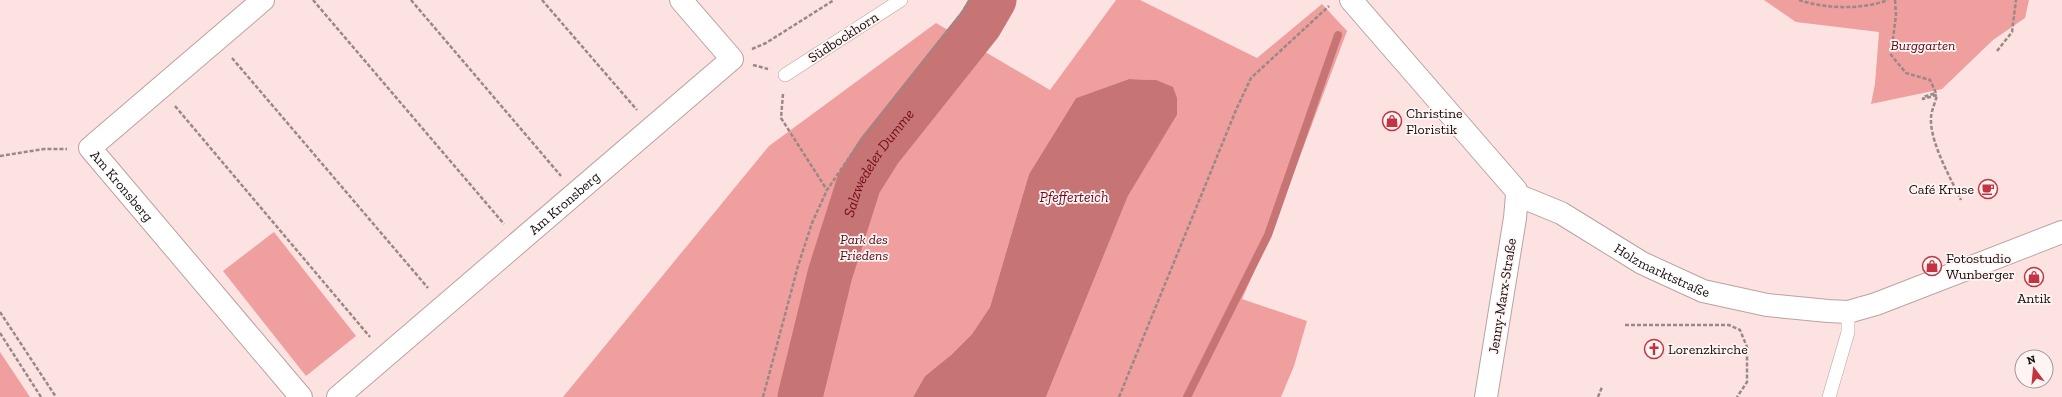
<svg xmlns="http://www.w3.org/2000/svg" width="2062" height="397" font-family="'Zilla Slab',serif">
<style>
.green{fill:#ef9f9d}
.water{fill:#c77474}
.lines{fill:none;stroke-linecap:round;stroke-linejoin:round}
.stream{stroke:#c77474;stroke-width:8}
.river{stroke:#c77474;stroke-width:45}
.service-casing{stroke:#baa2a1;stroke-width:14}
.minor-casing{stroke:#baa2a1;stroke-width:24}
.tertiary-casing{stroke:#baa2a1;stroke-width:24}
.path{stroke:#9a8887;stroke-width:2.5;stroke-dasharray:4 2;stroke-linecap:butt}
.service{stroke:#fff;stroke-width:13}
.minor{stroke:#fff;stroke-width:22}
.tertiary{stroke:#fff;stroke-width:22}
.labels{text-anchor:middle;stroke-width:3.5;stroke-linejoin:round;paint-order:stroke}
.street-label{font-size:14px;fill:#160e0e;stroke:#fff4f4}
.park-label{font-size:14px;font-style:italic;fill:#570a14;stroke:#fff4f4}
.poi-label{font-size:14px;fill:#160e0e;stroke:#fff4f4;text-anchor:start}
.water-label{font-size:15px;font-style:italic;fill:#71081a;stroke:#fff4f4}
</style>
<rect width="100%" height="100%" fill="#fce3e2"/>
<path class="green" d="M1116,0H1140L1257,58L1322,4L1347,31L1270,236L1242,299L1307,321L1294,366L1281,397H1046L1128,196L1177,115L1156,80L1129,79L1076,98L1029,174L990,307L972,334L951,355L925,376L913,397H563L769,146L936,23L1050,90Z
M1764,0H2029L2025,18L1993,40L1942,89L1871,104L1875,84L1879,32L1796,22Z
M274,232L356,336L306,376L223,271Z
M0,352L30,397H0Z"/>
<path class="water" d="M1129,79L1156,80L1173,87L1177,98V115L1128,196L1046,397H913L925,376L951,355L972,334L990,307L1029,174L1076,98Z"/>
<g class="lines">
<path class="stream" d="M1187,397L1268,235L1338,35"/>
<path class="river" id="s1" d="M800,397L830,274L859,183L879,151L980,24L994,0"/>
<defs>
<path id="service" d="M785,75L901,0
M1829,397L1848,332V312"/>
<g id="minor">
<path id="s2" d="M263,0L90,148L301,397"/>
<path id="s3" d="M338,397L732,59L681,0"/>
</g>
<g id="tertiary">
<path d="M1351,0L1516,190L1517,195L1515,218L1486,397"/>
<path id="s4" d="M1517,195L1561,213L1642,263L1703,291L1767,305L1828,311L1848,312L1876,304L2062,232"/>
</g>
</defs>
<use href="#service" class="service-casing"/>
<use href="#minor" class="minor-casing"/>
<use href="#tertiary" class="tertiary-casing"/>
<path class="path" d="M313,0L504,224
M411,0L561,176
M542,0L637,110
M1799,0C1826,9 1861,10 1888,0
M1895,0L1896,15L1891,55L1906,73L1930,80L1936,93L1923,97V99L1937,95C1935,104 1930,113 1931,122C1932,146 1951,179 1961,200
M752,49L766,43L834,0
M1997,51L2012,32L2016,0
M232,58L428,288
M753,65L768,69
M783,94L781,118L827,190
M175,106L370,337
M0,156L44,149H67
M0,312L56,397
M1625,325H1729L1740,330L1747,347V382L1737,397
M0,333L41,397
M763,397L798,266L812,223L827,190L857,146L961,14L970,0
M1119,397L1236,110L1251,78L1329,6
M1598,397L1602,387"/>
<use href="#service" class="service"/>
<use href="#minor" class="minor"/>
<use href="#tertiary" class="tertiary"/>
</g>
<defs>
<symbol id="shop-ring" viewBox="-11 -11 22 22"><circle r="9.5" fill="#fff4f4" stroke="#c33340" stroke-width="1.5"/><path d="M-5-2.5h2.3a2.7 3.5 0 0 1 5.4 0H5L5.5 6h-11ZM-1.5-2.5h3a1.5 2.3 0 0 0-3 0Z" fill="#c33340"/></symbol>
<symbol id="cafe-ring" viewBox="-11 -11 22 22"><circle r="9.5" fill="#fff4f4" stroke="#c33340" stroke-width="1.5"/><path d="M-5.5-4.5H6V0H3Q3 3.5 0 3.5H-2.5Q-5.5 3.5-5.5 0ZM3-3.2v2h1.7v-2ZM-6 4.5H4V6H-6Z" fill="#c33340"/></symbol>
<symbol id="church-ring" viewBox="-11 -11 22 22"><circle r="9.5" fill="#fff4f4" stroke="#c33340" stroke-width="1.5"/><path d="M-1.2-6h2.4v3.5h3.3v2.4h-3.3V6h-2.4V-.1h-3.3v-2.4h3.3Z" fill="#c33340"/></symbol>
</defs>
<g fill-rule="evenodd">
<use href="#shop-ring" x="1381" y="110" width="22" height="22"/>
<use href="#cafe-ring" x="1977" y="178" width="22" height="22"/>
<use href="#shop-ring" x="1921" y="255" width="22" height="22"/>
<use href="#shop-ring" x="2023" y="266" width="22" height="22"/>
<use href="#church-ring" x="1643" y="338" width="22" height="22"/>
</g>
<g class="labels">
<g class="street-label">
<text transform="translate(843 37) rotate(-33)" y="5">Südbockhorn</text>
<text dy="5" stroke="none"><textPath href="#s2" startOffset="277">Am Kronsberg</textPath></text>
<text dy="5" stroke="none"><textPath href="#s3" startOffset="298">Am Kronsberg</textPath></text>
<text dy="5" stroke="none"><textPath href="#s4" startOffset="164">Holzmarktstraße</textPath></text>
<text transform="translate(1502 296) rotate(-81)" y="5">Jenny-Marx-Straße</text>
</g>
<g class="park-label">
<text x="1923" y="50">Burggarten</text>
<text x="864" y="244">Park des<tspan x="864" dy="16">Friedens</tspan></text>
</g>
<g class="poi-label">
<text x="1406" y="118">Christine<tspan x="1406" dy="16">Floristik</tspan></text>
<text x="1974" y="194" text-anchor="end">Café Kruse</text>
<text x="1946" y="263">Fotostudio<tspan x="1946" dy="16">Wunberger</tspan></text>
<text x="2034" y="303" text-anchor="middle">Antik</text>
<text x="1668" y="354">Lorenzkirche</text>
</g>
<g class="water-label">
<text dy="5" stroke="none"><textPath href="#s1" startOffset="249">Salzwedeler Dumme</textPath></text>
<text x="1074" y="202">Pfefferteich</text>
</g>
</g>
<g transform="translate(2034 369) rotate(344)"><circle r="19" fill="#fff4f4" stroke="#a29898"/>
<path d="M0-3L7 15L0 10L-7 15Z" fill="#c33340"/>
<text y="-6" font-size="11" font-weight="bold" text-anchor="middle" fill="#160e0e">N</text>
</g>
</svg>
